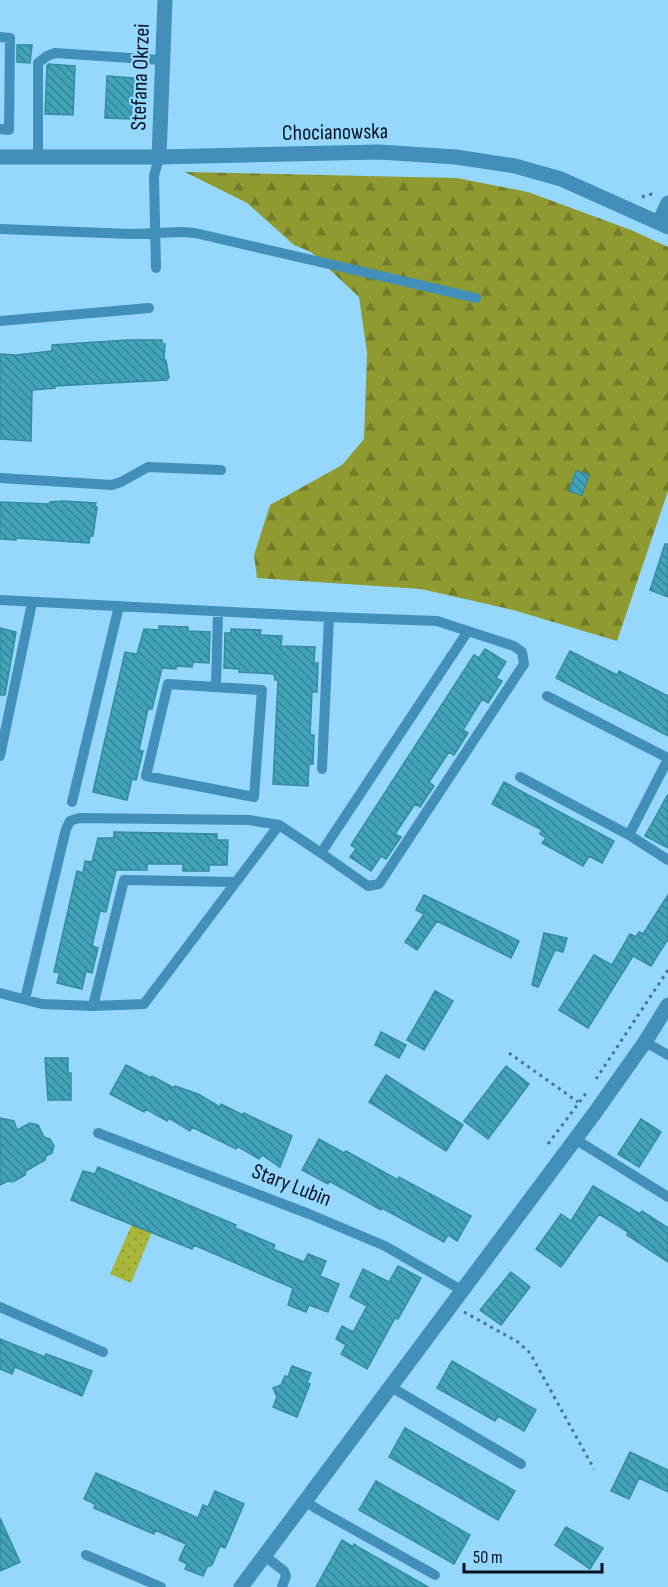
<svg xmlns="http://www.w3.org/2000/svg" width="668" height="1587" font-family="'Sofia Sans Condensed',sans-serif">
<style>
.grass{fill:url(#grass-dots)}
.forest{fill:url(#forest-firs)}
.building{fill:url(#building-back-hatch);stroke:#368c9f;stroke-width:1.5}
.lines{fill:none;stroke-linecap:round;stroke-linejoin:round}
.path{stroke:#4b758f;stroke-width:3;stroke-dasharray:3 4.5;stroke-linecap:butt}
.service{stroke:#428fb9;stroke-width:10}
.minor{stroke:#428fb9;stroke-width:15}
.tertiary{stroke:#428fb9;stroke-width:15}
.labels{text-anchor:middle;stroke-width:4.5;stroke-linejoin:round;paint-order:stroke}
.street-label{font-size:22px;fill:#001320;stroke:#96d7fe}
</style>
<defs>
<pattern id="grass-dots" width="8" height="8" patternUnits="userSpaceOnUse" patternTransform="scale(1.5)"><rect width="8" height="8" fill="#a8b63c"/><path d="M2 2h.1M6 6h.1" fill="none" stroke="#8f9c34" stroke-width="1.8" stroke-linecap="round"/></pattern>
<pattern id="forest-firs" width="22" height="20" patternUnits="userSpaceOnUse" patternTransform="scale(1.5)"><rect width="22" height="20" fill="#8f9a31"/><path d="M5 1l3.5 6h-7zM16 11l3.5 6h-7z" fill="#727c29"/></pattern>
<pattern id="building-back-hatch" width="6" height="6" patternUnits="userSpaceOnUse" patternTransform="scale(1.5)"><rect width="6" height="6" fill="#41a4ba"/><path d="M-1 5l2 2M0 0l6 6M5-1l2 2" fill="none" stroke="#348497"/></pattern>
</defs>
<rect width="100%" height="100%" fill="#96d7fe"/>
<path class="grass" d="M132,1224L152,1232L131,1283L110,1274Z"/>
<path class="forest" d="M185,172L457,178L528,192L631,230L668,247V491L617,641L513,610L421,589L257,578L254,555L270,505L342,465L364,439L367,353L359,297L311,252L294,245L247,203Z"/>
<path class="building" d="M17,45H32L30,63L17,62Z
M48,64L75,66L73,115L45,114L47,66Z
M107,76L134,78L131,119L105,118Z
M127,340H162V344H165L164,360H166L169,378H166L167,380L54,386L55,388L32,390L31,441L0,439V354L16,355L52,351V345Z
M576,471L589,475L582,495L569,491Z
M63,501L96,503L95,506L97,507L93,536H90L89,543L16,538V540L0,539V502L50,504V502Z
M665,544H668V597L650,590Z
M159,626L188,627V631L210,632L209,663L193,662L192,667L176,666V669L162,668L152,709H148L139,750L143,751L136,780L132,779L127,800L93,792L125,652L137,654L144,629L159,630Z
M0,628L16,632L5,695H0Z
M231,629L261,630L260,635L282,636L281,646L315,647L314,663H318L317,692H312L310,735H314L313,764H309L308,786L273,784L278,680H275L274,674L239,672V669L224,668L225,633H231Z
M485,649L506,662L496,678L502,681L488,703L482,699L463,730L468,733L454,755L449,752L429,782L434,786L420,807L415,804L395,834L401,837L386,859L381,856L371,871L350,857L356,849L351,845L474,655L479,658Z
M570,651L617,675L619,671L668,696V736L556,678Z
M504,782L614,841L602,863L589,856L583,866L542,843L546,838L540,834L542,830L492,804Z
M668,794V848L645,836Z
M114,832L217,834V840H228L227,865H209V871H183V864H147V870H116L106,912L100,911L92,946L98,948L92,973L86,971L82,989L57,983L60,973L54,972L77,871L83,873L85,861L92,862L98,838H114Z
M424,895L519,941L511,958L437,921L417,950L405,942L424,914L416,910Z
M668,895V939L651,966L633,956L588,1028L559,1010L594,955L612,965L630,934L636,937L639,932L643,934Z
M544,933L567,938L563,952L555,950L538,987L532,985Z
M435,991L453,1001L424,1050L407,1040Z
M381,1032L406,1045L399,1058L375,1045Z
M45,1058H68V1073H71V1100H48Z
M126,1065L151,1078L152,1076L174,1088L175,1086L198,1094L220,1107L221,1104L243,1115L244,1113L292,1136L280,1167L262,1155L259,1159L237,1146L236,1149L192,1127L190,1131L169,1118L167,1121L146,1109L144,1112L110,1094Z
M506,1066L529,1084L488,1139L464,1121Z
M386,1075L463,1125L446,1151L369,1102Z
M0,1118L14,1121L17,1130L30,1123L38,1125L44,1137L50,1139L54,1146L52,1153L46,1156L45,1160L26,1171L25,1175L13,1182L8,1181L0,1185Z
M641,1119L661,1132L639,1167L618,1154Z
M319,1139L344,1153L346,1151L398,1180L399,1177L471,1216L457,1241L448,1235L444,1242L382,1208L381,1210L329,1181L328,1184L302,1170Z
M98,1167L236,1225L235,1228L275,1245L273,1249L304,1262L308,1254L326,1261L320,1276L339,1284L328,1312L309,1305L306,1312L288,1305L293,1288L194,1245L192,1249L71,1200L83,1171L95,1174Z
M593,1186L640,1214L642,1211L668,1228V1262L627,1235L628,1232L599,1214L561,1267L536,1249L561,1214L571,1221Z
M398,1266L421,1278L398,1319L395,1318L367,1369L341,1354L346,1345L336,1339L342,1326L353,1332L367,1306L350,1297L363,1269L389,1282Z
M511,1272L530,1287L501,1325L480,1310Z
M0,1339L45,1357L46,1354L92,1371L82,1396L15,1367L12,1374L0,1369Z
M452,1361L536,1410L524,1431L498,1416L495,1421L437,1388Z
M292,1366L311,1373L307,1383L310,1384L297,1417L273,1407L277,1397L273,1388L281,1385L285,1376L288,1377Z
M405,1428L515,1491L498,1520L389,1457Z
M630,1452L668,1470V1492L639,1478L629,1499L611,1491Z
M96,1473L198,1518L203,1505L208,1507L215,1491L244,1504L225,1548L220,1546L212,1565L207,1567L203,1576L185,1569L187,1564L179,1560L186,1544L155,1530L154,1534L135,1526L94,1508L95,1504L84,1499Z
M376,1481L470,1535L454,1564L359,1510Z
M0,1518L20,1562L0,1571Z
M566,1527L603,1548L590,1569L555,1545Z
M342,1540L353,1547L354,1544L360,1548L428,1587H316Z"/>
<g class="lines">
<path class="path" d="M642,197L652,194L656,195
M509,1053L578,1102
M596,1079L668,970
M548,1144L587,1092
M464,1312L518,1342L530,1353L594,1469"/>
<path class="service" d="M0,37L10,38L9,130L0,129
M38,157V63L47,56L55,53L161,60
M0,229L131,234L182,232L195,233L476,298
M156,268L154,176L159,157
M0,321L149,308
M0,478L112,485L121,482L148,467L221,470
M0,600L329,617L437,621L514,646L522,652L524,664L379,884L368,886L321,853
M168,684L262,690L254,797L146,776Z
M216,686L218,612
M547,696L668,758
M0,756L32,603
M322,769L329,617
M520,777L629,835L668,860
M72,802L119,606
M279,825L321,853L468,631
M629,835L668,759
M0,993L42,1004L93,1006L144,1004L279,825L249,820L79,818L70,821L66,829L25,999
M93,1006L124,880L235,882
M645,1042L668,1055
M98,1133L309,1214L385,1246L463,1291
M575,1139L668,1197
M0,1307L103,1352
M391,1387L521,1464
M305,1501L317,1509L435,1575
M86,1555L161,1587
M265,1556L284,1571L286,1576L282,1587"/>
<path class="minor" d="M159,157L165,0
M659,222L668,203
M241,1587L594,1114L645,1042L668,1005"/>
<path class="tertiary" d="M0,157H159L379,152L456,157L515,166L561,179L668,227"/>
</g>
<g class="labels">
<g class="street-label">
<text transform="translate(139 77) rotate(-88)" y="8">Stefana Okrzei</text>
<text transform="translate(335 131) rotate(-1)" y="8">Chocianowska</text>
<text transform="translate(292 1184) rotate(21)" y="8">Stary Lubin</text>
</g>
</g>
<path d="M464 1563v9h138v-9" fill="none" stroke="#001320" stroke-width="3"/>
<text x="473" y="1563" font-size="18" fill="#001320" stroke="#96d7fe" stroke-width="4.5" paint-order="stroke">50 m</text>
</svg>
